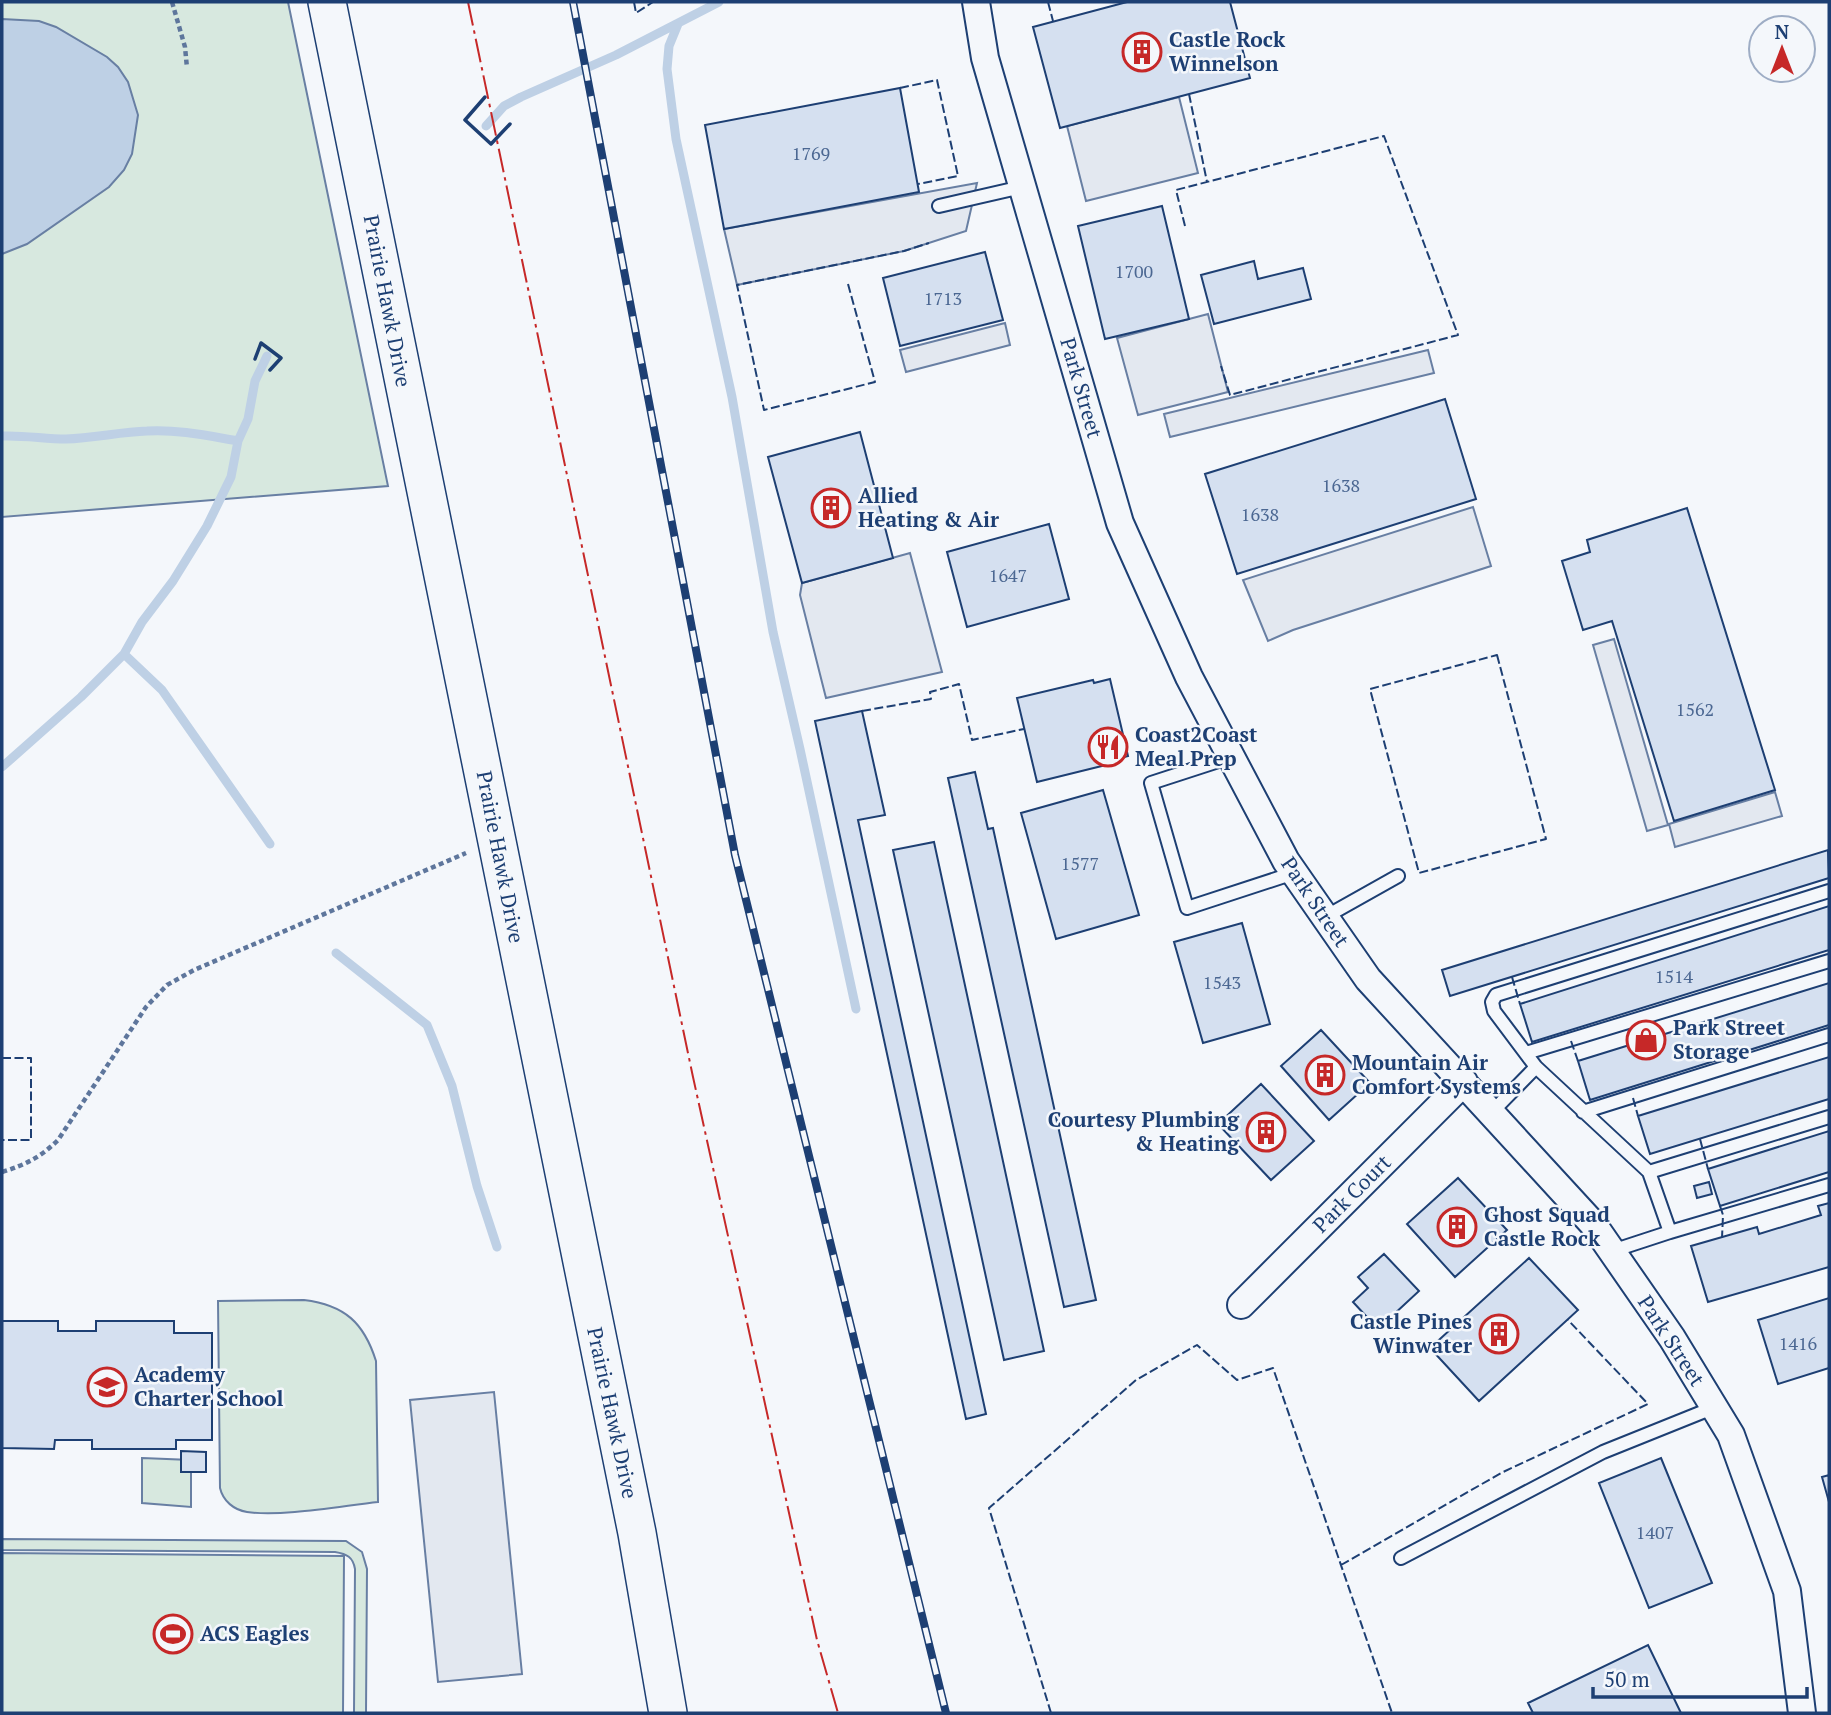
<svg xmlns="http://www.w3.org/2000/svg" width="1831" height="1715" font-family="'PT Serif',serif">
<style>
.green{fill:#d7e8df;stroke:#687fa3;stroke-width:2}
.parking{fill:#e3e8f0;stroke:#687fa3;stroke-width:2}
.water{fill:#bed0e5;stroke:#687fa3;stroke-width:2}
.lines{fill:none;stroke-linecap:round;stroke-linejoin:round}
.stream{stroke:#bed0e5;stroke-width:9}
.building{fill:#d5e0f0;stroke:#1d3f73;stroke-width:2}
.lane-casing{stroke:#1d3f73;stroke-width:16}
.street-casing{stroke:#1d3f73;stroke-width:30}
.secondary-casing{stroke:#1d3f73;stroke-width:40}
.path{stroke:#5e769c;stroke-width:4.5;stroke-dasharray:5 3.5;stroke-linecap:butt}
.lane{stroke:#f4f7fb;stroke-width:12}
.street{stroke:#f4f7fb;stroke-width:26}
.secondary{stroke:#f4f7fb;stroke-width:37}
.rail-casing{stroke:#1d3f73;stroke-width:8}
.rail{stroke:#f4f7fb;stroke-width:5;stroke-dasharray:16;stroke-linecap:butt}
.fence{stroke:#1d3f73;stroke-width:2;stroke-dasharray:9 3.5;stroke-linecap:butt}
.wall{stroke:#1d3f73;stroke-width:3.5}
.power{stroke:#c62828;stroke-width:2;stroke-dasharray:24 5 3.5 5;stroke-linecap:butt}
.labels{text-anchor:middle;stroke-width:5;stroke-linejoin:round;paint-order:stroke}
.number-label{font-size:18px;fill:#4b6792}
.poi-label{font-size:21px;font-weight:bold;fill:#1d3f73;stroke:#f4f7fb;text-anchor:start}
.street-label{font-size:21px;fill:#1d3f73;stroke:#f4f7fb}
</style>
<rect width="100%" height="100%" fill="#f4f7fb"/>
<path class="green" d="M2,2H288L388,486L2,517Z
M304,1300C345,1305 364,1323 376,1361L378,1502C341,1506 282,1517 247,1512C234,1510 223,1501 220,1488L218,1301Z
M142,1458L191,1460V1507L142,1503Z
M2,1539L346,1541L362,1552L367,1569L366,1713H354L355,1569C353,1557 347,1554 335,1552L2,1550Z
M2,1553L344,1556L343,1713H2Z"/>
<path class="parking" d="M1179,97L1198,173L1086,201L1067,126Z
M977,183L966,231L904,251L737,285L724,229Z
M1208,314L1228,392L1138,415L1117,338Z
M1005,323L1010,345L906,372L900,350Z
M1428,350L1434,373L1170,437L1164,414Z
M1473,507L1491,566L1293,630L1268,641L1243,580Z
M910,553L942,672L826,698L800,595L802,583Z
M1614,639L1668,825L1647,831L1593,645Z
M1775,792L1782,816L1675,847L1669,824Z
M494,1392L522,1674L438,1682L410,1400Z"/>
<path class="water" d="M2,19L39,21L56,27L107,57L118,67L128,82L138,115L132,154L124,170L109,187L27,244L2,254Z"/>
<g class="lines">
<path class="stream" d="M678,24L669,46L667,69L676,139L732,397L773,632L800,749L856,1009
M486,126L504,106L521,97L616,55L719,2
M2,436C24,435 45,439 66,439C94,438 120,432 147,431C177,429 209,436 238,441
M124,654L162,690L270,844
M2,767L81,697L124,654L142,622L173,581L207,526L231,477L238,441L248,419L255,381L267,356
M336,953L427,1025L452,1086L477,1186L497,1247"/>
</g>
<path class="building" d="M1127,2H1230L1250,78L1060,128L1033,27Z
M900,88L919,192L724,229L705,125Z
M1162,206L1189,319L1105,339L1078,226Z
M985,252L1003,320L900,346L883,278Z
M1254,261L1258,279L1303,268L1311,299L1214,324L1201,275Z
M1445,399L1476,499L1237,574L1205,474Z
M860,432L893,558L802,583L768,457Z
M1687,508L1775,790L1674,821L1612,621L1583,630L1562,561L1590,552L1587,540Z
M1049,524L1069,599L967,627L947,552Z
M1110,679L1128,756L1113,760L1114,763L1037,782L1017,698L1093,680L1094,683Z
M862,711L885,815L858,820L986,1414L966,1419L815,721Z
M975,772L988,829L993,828L1096,1300L1064,1307L948,778Z
M1103,790L1139,915L1056,939L1021,813Z
M934,842L1044,1351L1004,1360L893,850Z
M1828,850L1829,878L1450,996L1442,970Z
M1829,906V950L1532,1042L1520,1004Z
M1242,923L1270,1024L1203,1043L1174,942Z
M1829,983V1025L1590,1100L1578,1061Z
M1321,1030L1370,1083L1329,1120L1281,1066Z
M1829,1057V1099L1650,1154L1638,1116Z
M1261,1084L1314,1141L1271,1180L1218,1124Z
M1829,1131V1172L1720,1206L1708,1169Z
M1458,1178L1507,1230L1455,1277L1407,1224Z
M1709,1182L1712,1194L1697,1198L1694,1186Z
M1829,1203V1267L1708,1302L1691,1246L1757,1227L1759,1234L1821,1215L1818,1206Z
M1384,1254L1419,1291L1378,1329L1353,1302L1368,1288L1358,1277Z
M1529,1258L1578,1310L1479,1401L1430,1348Z
M1829,1298V1368L1778,1384L1758,1320Z
M2,1321H58V1331H96V1321H174V1333H212V1440H176V1449H92V1440H55L54,1449L2,1448Z
M181,1451L206,1452V1472H181Z
M1661,1458L1712,1583L1649,1608L1599,1483Z
M1829,1475V1502L1822,1477Z
M1648,1645L1681,1713H1533L1528,1703Z"/>
<g class="lines">
<defs>
<path id="lane" d="M939,206L1022,187
M1231,757L1151,783L1187,908L1294,873
M1829,891L1496,995L1492,1002L1494,1011L1536,1067L1649,1172L1670,1232L1829,1185
M1325,917L1398,876
M1526,1053L1829,961
M1583,1112L1829,1035
M1491,1113L1536,1067
M1649,1172L1829,1117
M1612,1251L1670,1232
M1401,1558L1603,1452L1715,1407"/>
<path id="street" d="M976,2L985,58L1120,523L1189,677L1286,861L1368,979L1593,1224L1672,1338L1731,1435L1787,1591L1802,1713
M1241,1305L1464,1082"/>
<path id="secondary" d="M327,2L637,1533L668,1713"/>
</defs>
<use href="#lane" class="lane-casing"/>
<use href="#street" class="street-casing"/>
<use href="#secondary" class="secondary-casing"/>
<path class="path" d="M172,2L185,47L187,68
M2,1172C25,1165 41,1157 58,1140L146,1007L167,985L194,970L466,853"/>
<use href="#lane" class="lane"/>
<use href="#street" class="street"/>
<use href="#secondary" class="secondary"/>
<defs>
<path id="rail" d="M573,2L735,855L946,1713"/>
</defs>
<use href="#rail" class="rail-casing"/>
<use href="#rail" class="rail"/>
<path class="fence" d="M634,2L636,13L653,2
M1048,2L1053,21
M900,88L937,80L958,176L918,184
M1189,94L1207,182
M1185,226L1176,190L1384,136L1458,335L1230,395L1221,366
M848,284L875,382L764,410L737,285L904,251L929,243
M1497,655L1546,839L1419,873L1370,689Z
M862,711L931,699L930,692L959,684L972,740L1024,729
M1512,977L1520,1004
M1571,1041L1578,1061
M2,1058H31V1140H2
M1633,1098L1638,1116
M1700,1139L1708,1169
M1720,1206L1723,1215L1722,1238
M1341,1565L1501,1473L1648,1404L1568,1320
M1051,1713L989,1508L1136,1380L1197,1345L1237,1380L1273,1368L1392,1713"/>
<path class="wall" d="M485,97L465,120L491,144L510,124
M255,359L261,343L281,358L270,370"/>
<path class="power" d="M468,2L693,1077L817,1640L838,1713"/>
</g>
<defs>
<symbol id="building-ring" viewBox="-11 -11 22 22"><circle r="9.5" fill="#f4f7fb" stroke="#c62828" stroke-width="1.5"/><path d="M-4-6H4V6H1V3H-1V6H-4ZM-2.5-4.3h1.7v1.8h-1.7ZM.8-4.3h1.7v1.8H.8ZM-2.5-1h1.7V.8h-1.7ZM.8-1h1.7V.8H.8Z" fill="#c62828"/></symbol>
<symbol id="restaurant-ring" viewBox="-11 -11 22 22"><circle r="9.5" fill="#f4f7fb" stroke="#c62828" stroke-width="1.5"/><path d="M-5-6h1v4h1v-4h1v4h1v-4h1v5L-1.5 .5V6h-2V.5L-5-1ZM5-6V6H3V1.5H1.5Q1.5-4 5-6Z" fill="#c62828"/></symbol>
<symbol id="shop-ring" viewBox="-11 -11 22 22"><circle r="9.5" fill="#f4f7fb" stroke="#c62828" stroke-width="1.5"/><path d="M-5-2.5h2.3a2.7 3.5 0 0 1 5.4 0H5L5.5 6h-11ZM-1.5-2.5h3a1.5 2.3 0 0 0-3 0Z" fill="#c62828"/></symbol>
<symbol id="school-ring" viewBox="-11 -11 22 22"><circle r="9.5" fill="#f4f7fb" stroke="#c62828" stroke-width="1.5"/><path d="M0-5L7-2L0 1L-7-2ZM-4 1L0 2.5L4 1V4Q0 6-4 4Z" fill="#c62828"/></symbol>
<symbol id="stadium-ring" viewBox="-11 -11 22 22"><circle r="9.5" fill="#f4f7fb" stroke="#c62828" stroke-width="1.5"/><path d="M0-5a6.5 5 0 1 0 0 10a6.5 5 0 1 0 0-10ZM-3.5-1.8h7v3.6h-7Z" fill="#c62828"/></symbol>
</defs>
<g fill-rule="evenodd">
<use href="#building-ring" x="1120" y="30" width="44" height="44"/>
<use href="#building-ring" x="809" y="486" width="44" height="44"/>
<use href="#restaurant-ring" x="1086" y="725" width="44" height="44"/>
<use href="#shop-ring" x="1624" y="1018" width="44" height="44"/>
<use href="#building-ring" x="1303" y="1053" width="44" height="44"/>
<use href="#building-ring" x="1244" y="1110" width="44" height="44"/>
<use href="#building-ring" x="1435" y="1205" width="44" height="44"/>
<use href="#building-ring" x="1477" y="1312" width="44" height="44"/>
<use href="#school-ring" x="85" y="1365" width="44" height="44"/>
<use href="#stadium-ring" x="151" y="1612" width="44" height="44"/>
</g>
<g class="labels">
<g class="number-label">
<text x="811" y="160">1769</text>
<text x="1134" y="278">1700</text>
<text x="943" y="305">1713</text>
<text x="1341" y="492">1638</text>
<text x="1260" y="521">1638</text>
<text x="1008" y="582">1647</text>
<text x="1695" y="716">1562</text>
<text x="1080" y="870">1577</text>
<text x="1674" y="983">1514</text>
<text x="1222" y="989">1543</text>
<text x="1798" y="1350">1416</text>
<text x="1655" y="1539">1407</text>
</g>
<g class="poi-label">
<text x="1169" y="47">Castle Rock<tspan x="1169" dy="24">Winnelson</tspan></text>
<text x="858" y="503">Allied<tspan x="858" dy="24">Heating &amp; Air</tspan></text>
<text x="1135" y="742">Coast2Coast<tspan x="1135" dy="24">Meal Prep</tspan></text>
<text x="1673" y="1035">Park Street<tspan x="1673" dy="24">Storage</tspan></text>
<text x="1352" y="1070">Mountain Air<tspan x="1352" dy="24">Comfort Systems</tspan></text>
<text x="1239" y="1127" text-anchor="end">Courtesy Plumbing<tspan x="1239" dy="24">&amp; Heating</tspan></text>
<text x="1484" y="1222">Ghost Squad<tspan x="1484" dy="24">Castle Rock</tspan></text>
<text x="1472" y="1329" text-anchor="end">Castle Pines<tspan x="1472" dy="24">Winwater</tspan></text>
<text x="134" y="1382">Academy<tspan x="134" dy="24">Charter School</tspan></text>
<text x="200" y="1641">ACS Eagles</text>
</g>
<g class="street-label">
<text transform="translate(387 301) rotate(79)" y="7">Prairie Hawk Drive</text>
<text transform="translate(1081 388) rotate(74)" y="7">Park Street</text>
<text transform="translate(500 857) rotate(79)" y="7">Prairie Hawk Drive</text>
<text transform="translate(1315 902) rotate(56)" y="7">Park Street</text>
<text transform="translate(1352 1194) rotate(-45)" y="7">Park Court</text>
<text transform="translate(1671 1341) rotate(57)" y="7">Park Street</text>
<text transform="translate(612 1413) rotate(78)" y="7">Prairie Hawk Drive</text>
</g>
</g>
<rect width="1831" height="1715" fill="none" stroke="#1d3f73" stroke-width="7"/>
<g transform="translate(1782 49)"><circle r="33" fill="#f4f7fb" stroke="#9eadc5" stroke-width="2"/>
<path d="M0-5L12 26L0 18L-12 26Z" fill="#c62828"/>
<text y="-10" font-size="19" font-weight="bold" text-anchor="middle" fill="#1d3f73">N</text>
</g>
<path d="M1593 1687v10h214v-10" fill="none" stroke="#1d3f73" stroke-width="3.5"/>
<text x="1604" y="1687" font-size="21" fill="#1d3f73" stroke="#f4f7fb" stroke-width="5" paint-order="stroke">50 m</text>
</svg>
